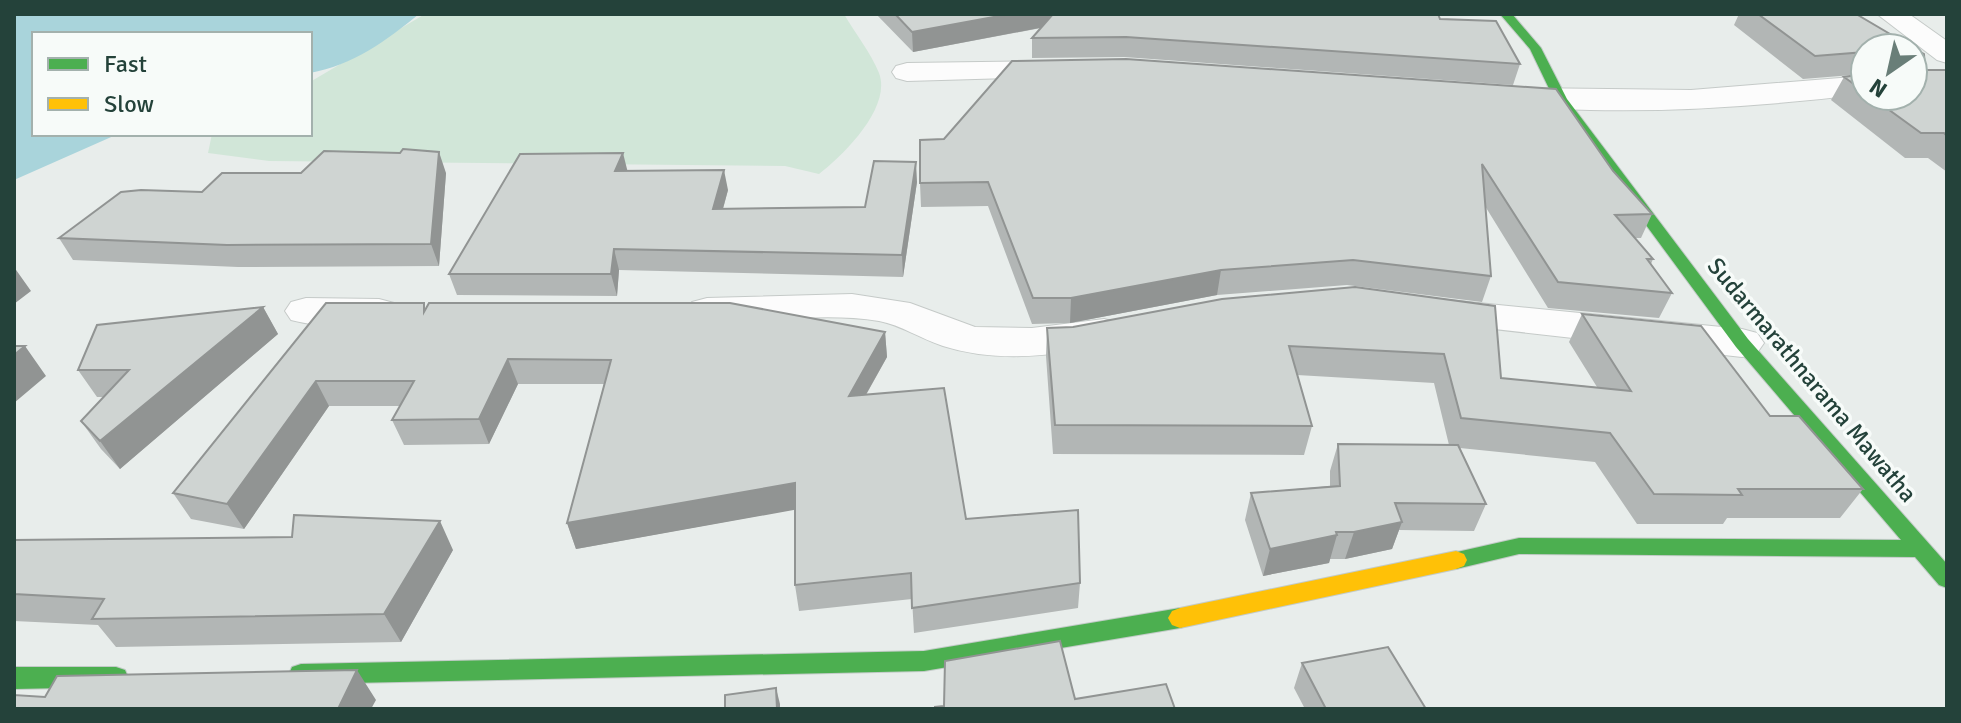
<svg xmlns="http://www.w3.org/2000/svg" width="1961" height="723" font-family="Signika,sans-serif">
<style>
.green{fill:#d1e6d8}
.water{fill:#a9d4db}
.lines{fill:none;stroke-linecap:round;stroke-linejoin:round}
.street-casing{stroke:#c5cac8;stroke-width:2}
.fast-casing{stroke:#c3cbc8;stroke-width:2}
.slow-casing{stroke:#c3cbc8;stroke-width:2}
.street{fill:#fcfcfc;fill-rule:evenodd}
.fast{fill:#4caf50;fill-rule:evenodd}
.slow{fill:#ffc107;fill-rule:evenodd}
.wall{fill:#b2b6b5}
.shaded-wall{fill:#919493}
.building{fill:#cfd4d2;stroke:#919493;stroke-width:2}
.labels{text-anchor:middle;stroke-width:7;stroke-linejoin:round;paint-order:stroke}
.street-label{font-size:24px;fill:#24423a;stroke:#f7fbf9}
</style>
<rect width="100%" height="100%" fill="#e8edeb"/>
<path class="green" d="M425,14H844C855,33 871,53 879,73C892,107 844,155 819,174L785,166L269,161L208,153L212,134H310V82Z"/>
<path class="water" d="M14,14H419C386,41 353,65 310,73V34H34V134H118L14,180Z"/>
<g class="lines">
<defs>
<path id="street" d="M1877,14H1909L1947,41V63L1937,60Z
M1064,61L1075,64L1079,70L1075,76L907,81L896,78L892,72L896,66L907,63Z
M1865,76V94C1774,105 1682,112 1590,110C1562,109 1532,110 1505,104L1500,97L1505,90L1516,88L1691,90Z
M852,294L910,303L975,327L1032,328L1104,319L1119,323L1125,332L1119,341C1062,356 1000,364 943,346C921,339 901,325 879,321C824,312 763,322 707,324L692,320L686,311L692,302L707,298Z
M306,298L379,299L394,303L400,312L394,321C363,329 322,328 291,320L285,311L291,302Z
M1438,299L1742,329L1757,333L1764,343L1757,353L1742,357L1423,321L1417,312L1423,303Z"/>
<path id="fast" d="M1500,14H1512L1541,48L1567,99L1748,339L1947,564V588L1939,585L1915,557L1519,554L1456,569L1448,566L1445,560L1448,554L1519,538L1901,540L1736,347L1556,103L1530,49Z
M1180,608L1188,611L1192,618L1188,625L1180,628L924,671L301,684L292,681L289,674L292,667L301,664L924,651Z
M14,667H116L125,670L128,677L125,684L116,687L14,689Z"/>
<path id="slow" d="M1456,551L1464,554L1467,560L1464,566L1456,569L1180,628L1172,625L1168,618L1172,611L1180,608Z"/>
</defs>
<use href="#street" class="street-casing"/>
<use href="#fast" class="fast-casing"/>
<use href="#slow" class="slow-casing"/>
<use href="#street" class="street"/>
<use href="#fast" class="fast"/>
<use href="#slow" class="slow"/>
</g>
<path class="wall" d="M876,14H1438L1440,19L1520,64L1513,85L1124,57L1032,58V38L1041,28L913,52Z
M1739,14H1856L1924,54L1925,70H1947V172L1928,158H1905L1831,100L1844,77L1865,74V96H1913V48H1865V74L1803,79L1734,25Z
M944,139L1613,171L1652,214L1641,238H1635L1653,259L1651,264L1672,293L1659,318L1548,308L1485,206L1491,276L1482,302L1347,285L1217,295L1070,323L1032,324L988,206L921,207L920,183Z
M627,171L728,190L723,209L865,207L917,182L903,277L619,270L617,296L457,295L449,274Z
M446,173L439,266L238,267L73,260L59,238Z
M1355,287L1501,378L1597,387L1569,342L1582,314L1770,416L1863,489L1840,518H1727L1723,524H1637L1595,462L1460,448L1486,504L1474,531L1399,530L1392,549L1345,559H1330L1329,563L1263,576L1245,520L1251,493L1330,486V471L1338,444L1449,445L1434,383L1297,375L1312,426L1304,455L1053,454L1046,356L1047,328L1073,327Z
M326,303L885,332L887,357L866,395L966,519L1080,583L1078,608L914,633L912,599L799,611L795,585V509L576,549L567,523L604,384H518L489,444L404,445L392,420L400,406H329L244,529L191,519L173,493Z
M263,307L278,334L120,469L101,449L81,421L103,397H97L78,370Z
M14,540L453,550L401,642L116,647L98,625L14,621Z
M1302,663L1426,709H1305L1294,688Z"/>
<path class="shaded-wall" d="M1010,14H1061L1060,24L913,52L912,32Z
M439,152L446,173L439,266L431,244Z
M623,153L628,173L615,171Z
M916,162L917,182L903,277L902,255Z
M724,170L728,190L717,230L713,209Z
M614,249L619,270L617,296L611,274Z
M14,267L31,291L14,304Z
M1221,270L1217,295L1070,323L1071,298Z
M263,307L278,334L120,469L100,441Z
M885,332L887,357L851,421L849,396Z
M25,346L46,376L14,403V355Z
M508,359L518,384L489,444L479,419Z
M316,381L329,406L244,529L227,504Z
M795,483L799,509L576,549L567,523Z
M440,521L453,550L401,642L384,614Z
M1402,522L1392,549L1345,559L1354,532Z
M1337,535L1329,563L1263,576L1270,549Z
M357,670L376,700L371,709H338Z
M776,688L780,704V709H777Z"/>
<path class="building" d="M895,14H1010L912,32Z
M1053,14H1438L1440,19L1496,21L1520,64L1126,37L1032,38Z
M1758,14H1856L1924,54L1925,70H1947V136L1944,133H1921L1870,96H1913V48H1865V52L1815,56Z
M1126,59L1556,89L1613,171L1652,214L1615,215L1653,259H1647L1672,293L1558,282L1482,164L1491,276L1353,260L1221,270L1071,298H1033L988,182L920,183V140L944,139L1012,61Z
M1865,74V92L1844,77Z
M403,149L439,152L431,244L227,245L59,238L121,192L141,190L202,192L222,173H301L324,151L400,153Z
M623,153L615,171L724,170L713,209L865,207L874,161L916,162L902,255L614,249L611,274H449L520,154Z
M1355,287L1495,306L1501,378L1631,391L1582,314L1701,326L1770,416H1799L1863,489H1738L1742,495L1654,494L1610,433L1461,418L1444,354L1289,346L1312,426L1055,425L1047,328L1073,327L1222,299Z
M326,303H424V312L429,303H730L885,332L849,396L944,388L966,519L1078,510L1080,583L912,608L911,573L795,585V483L567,523L611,360L508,359L479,419L392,420L414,381H316L227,504L173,493Z
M263,307L100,441L81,421L129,370H78L97,325Z
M14,346H25L14,355Z
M1338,444L1458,445L1486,504L1395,503L1402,522L1354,532H1336L1337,535L1270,549L1251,493L1340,486Z
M294,515L440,521L384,614L92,619L104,599L14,594V540L292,537Z
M1060,641L1075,699L1166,684L1175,709H935V707L944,706L945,661Z
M1388,647L1426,709H1326L1302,663Z
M357,670L338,709H14V695L45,697L57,676Z
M776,688L777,709H725V695Z"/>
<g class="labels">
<g class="street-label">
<text transform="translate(1812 380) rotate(50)" y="8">Sudarmarathnarama Mawatha</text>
</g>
</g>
<rect width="1961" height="723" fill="none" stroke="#24423a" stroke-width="32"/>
<rect x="32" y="32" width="280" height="104" fill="#f7fbf9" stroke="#a3b1ad" stroke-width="2"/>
<rect x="48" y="58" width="40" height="12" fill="#4caf50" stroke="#a3b1ad" stroke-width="2"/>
<text x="104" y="72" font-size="24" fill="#24423a">Fast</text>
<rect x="48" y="98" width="40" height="12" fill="#ffc107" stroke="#a3b1ad" stroke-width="2"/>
<text x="104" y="112" font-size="24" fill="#24423a">Slow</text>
<g transform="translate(1889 72) rotate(214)"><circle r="38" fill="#f7fbf9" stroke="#a3b1ad" stroke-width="2"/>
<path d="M0-6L14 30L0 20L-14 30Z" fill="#697e78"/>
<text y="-12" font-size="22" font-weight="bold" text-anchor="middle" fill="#24423a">N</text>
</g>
</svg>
